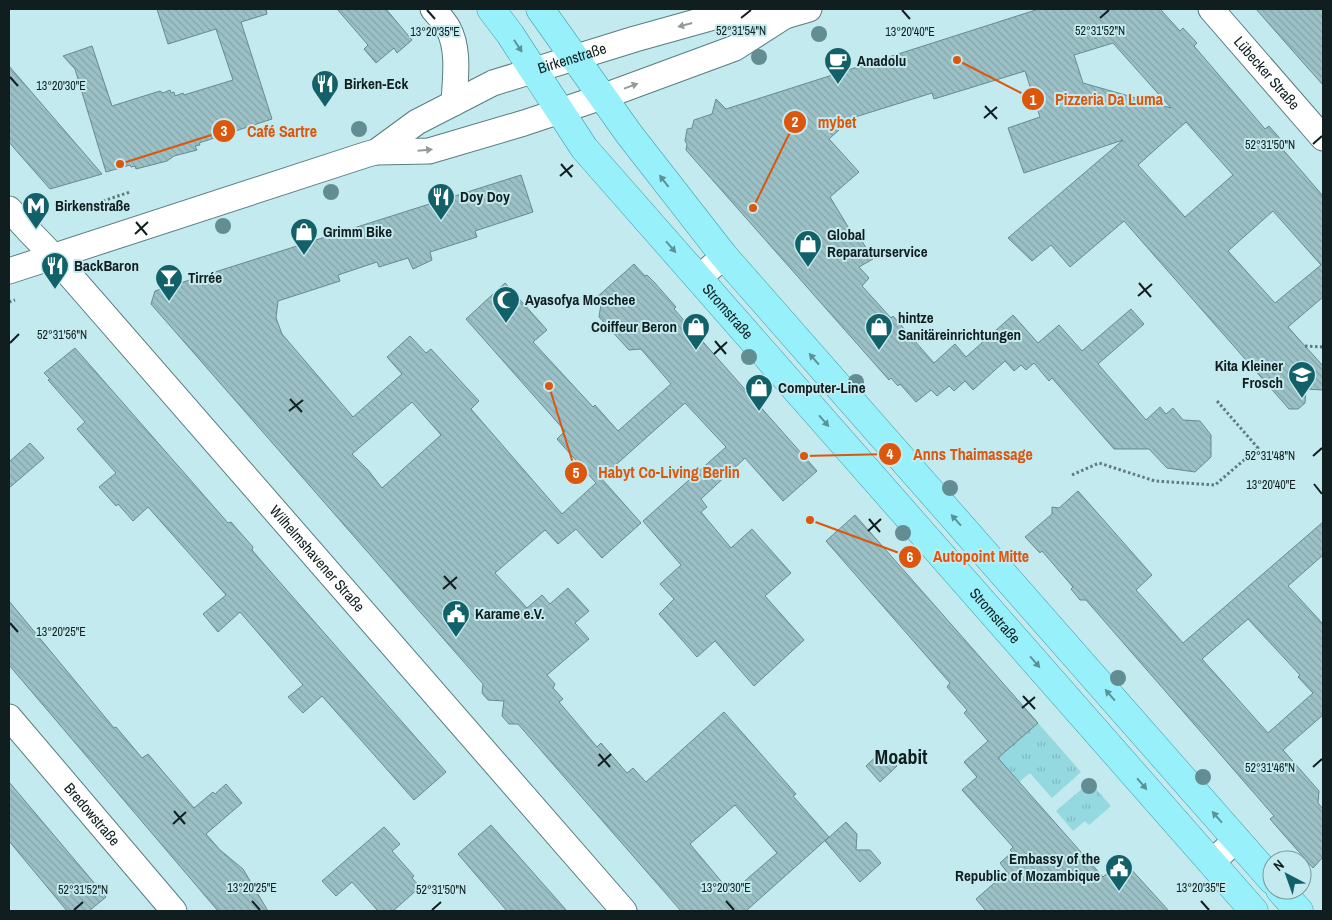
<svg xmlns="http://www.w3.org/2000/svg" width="1332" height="920" font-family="'Archivo Narrow',sans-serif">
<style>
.grass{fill:url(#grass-tufts)}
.building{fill:url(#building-back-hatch);stroke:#678b8f;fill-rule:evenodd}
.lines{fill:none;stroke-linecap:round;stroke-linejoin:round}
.minor-casing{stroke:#597c81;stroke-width:27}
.major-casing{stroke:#3ca0ab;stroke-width:29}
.path{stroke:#617a7d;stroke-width:3;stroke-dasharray:2.5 2.5;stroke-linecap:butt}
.minor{stroke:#fff;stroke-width:25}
.major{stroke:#98f0fa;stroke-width:28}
.tree{fill:#628e93}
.oneway{fill:#939a9b}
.oneway2{fill:#5b9298}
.ticks{fill:none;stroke:#101e20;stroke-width:2}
.labels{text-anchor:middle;stroke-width:4;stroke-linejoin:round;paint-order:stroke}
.street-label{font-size:15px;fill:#101e20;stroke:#c3eaee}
.poi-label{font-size:15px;font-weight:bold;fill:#101e20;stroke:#c3eaee;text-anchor:start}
.district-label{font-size:20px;font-weight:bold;fill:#101e20;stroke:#c3eaee}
.ticks-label{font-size:12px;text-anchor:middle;fill:#101e20;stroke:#c3eaee;stroke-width:4;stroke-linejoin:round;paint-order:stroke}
.leader{fill:none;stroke:#dd560d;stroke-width:2}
.callout-dot{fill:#dd560d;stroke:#c3eaee;stroke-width:2}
.mark-label{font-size:15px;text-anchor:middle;font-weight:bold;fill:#fff}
.callout-label{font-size:16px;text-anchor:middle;font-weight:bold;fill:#dd560d;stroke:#c3eaee;stroke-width:4;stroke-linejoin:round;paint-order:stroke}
</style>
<defs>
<pattern id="grass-tufts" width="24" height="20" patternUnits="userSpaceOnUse" patternTransform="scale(1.25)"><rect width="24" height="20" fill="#94d8e0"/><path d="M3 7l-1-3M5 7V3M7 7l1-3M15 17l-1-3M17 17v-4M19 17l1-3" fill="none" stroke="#7fb9c0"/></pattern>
<pattern id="building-back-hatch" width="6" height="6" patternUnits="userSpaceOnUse" patternTransform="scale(1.25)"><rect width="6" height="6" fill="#9bc1c6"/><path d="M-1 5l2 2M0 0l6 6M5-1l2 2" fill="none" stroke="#84a5aa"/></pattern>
</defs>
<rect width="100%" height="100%" fill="#c3eaee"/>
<path class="grass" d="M1038,723L1081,772L1052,798L1030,773L1019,782L998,758Z
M1090,782L1111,806L1089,825L1085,821L1073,831L1056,811Z"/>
<path class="building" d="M157,9H266L267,14L241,22L272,119L199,143L200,145L195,146L197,150L174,156L167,161L136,169L135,166L131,167L130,165L106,172L75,69L63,56L92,46L112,106L160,91L163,93L170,90L171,93L174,92L175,96L183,93L184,95L233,80L216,29L168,44Z
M337,9H386L412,40L397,53L394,48L376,63L364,49L368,45Z
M1039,9H1160L1180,31L1183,28L1197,43L1194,46L1265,129L1269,126L1283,142L1279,145L1323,196V297L1288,327L1323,366V390L1306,389L1305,403L1298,409H1289L1124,221L1070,267L1051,245L1032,261L1008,238L1123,140L1024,173L1008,128L1040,117L1025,71L934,99L932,93L852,118L829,139L859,172L830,197L856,240L860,238L873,259L859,267L869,278L862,286L891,318L893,316L934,363L955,344L966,357L1013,315L1038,343L1059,325L1082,351L1131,309L1144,324L1098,364L1146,420L1160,407L1166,414L1173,408L1183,420L1200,421L1211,435V457L1195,472L1167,468L1149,449H1114L1052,378L1049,381L1034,363L1026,370L1021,365L1014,371L1005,361L973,390L965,381L954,391L949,386L937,396L931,390L916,402L900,384L898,386L891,378L889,380L686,150L687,144L685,141L687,129L692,128L694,120L712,114L716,99L726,109ZM1113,43L1171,108L1083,83L1074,55ZM1186,122L1233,175L1185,217L1138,165ZM1273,211L1321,265L1275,303L1228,251Z
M1256,9H1323V85L1299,58Z
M9,66L102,174L50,189L14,148L9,142Z
M521,175L533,212L475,231L477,237L430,252L432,260L413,269L408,258L379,267L377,262L338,275L340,281L278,301L276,318L282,334L353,417L402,374L387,357L410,336L426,353L431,349L479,401L471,409L562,514L596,483L557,439L565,431L466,319L505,283L547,330L533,342L593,407L595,405L618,431L671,384L641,349L629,350L599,317L601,304L596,298L634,264L645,276L647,275L654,282L676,307L674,309L817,471L783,501L745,458L701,499L707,507L701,512L731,548L752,529L791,573L765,596L804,640L754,686L715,641L697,657L659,614L674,599L660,584L681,565L643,521L726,447L685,403L601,478L641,523L602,558L576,529L558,544L545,530L495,573L527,608L542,595L550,604L568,588L589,611L575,623L589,639L547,675L555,684L553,688L563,699L559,702L597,747L601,743L627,773L633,768L646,782L724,712L796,794L793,796L829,837L747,910L748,911H681L518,724H509L502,716L504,701L488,700L482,693L483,684L151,304L155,291ZM412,402L441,435L382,488L368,470L352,454ZM735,805L777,853L731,893L690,844Z
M75,348L228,523L231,522L237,529L253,547L252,550L263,563L446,772L414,800L322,696L303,713L288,697L303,685L240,612L218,632L203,614L226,595L148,507L133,521L118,504L116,506L99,487L116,473L77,429L85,422L48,380L50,379L44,373Z
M30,443L44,458L9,488V462Z
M1078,491L1152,575L1136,590L1183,643L1323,522V555L1288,586L1323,624V715L1283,750L1319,791L1318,803L1323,809V857L1313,868L1270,819L1274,816L1086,600H1080L1071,589L1073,587L1042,551L1040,553L1025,537L1052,514V507L1059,508ZM1248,619L1300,675L1298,677L1313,693L1268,733L1202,659Z
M855,515L1038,723L998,758L1103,877L1117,865L1124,872L1129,867L1169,911H986L976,899L1007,872L1000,863L1012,852L1010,850L1013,847L962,790L977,777L964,762L988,741L964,713L967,710L947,687L950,683L826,541Z
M9,601L114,728L116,727L142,758L148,754L194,808L213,792L215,794L226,784L242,803L206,834L220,850L243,869L268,911H218L9,665Z
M883,750L897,766L880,782L866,766Z
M9,782L106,897L89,911H67L9,841Z
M846,822L857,834L856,850H870L881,863L860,882L825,841Z
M491,825L537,877L567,911H507L458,854Z
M384,827L400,844L392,851L414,876L412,878L420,887L393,911H378L352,882L336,896L322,881Z"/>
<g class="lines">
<defs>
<g id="minor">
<path d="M433,9C438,15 444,21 448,28C460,50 455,79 454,103"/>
<path id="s1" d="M1211,9L1323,138"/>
<path id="s2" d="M376,152L417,122L493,83L635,39L721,15L785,16"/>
<path id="s3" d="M9,209L29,231L54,257L624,911"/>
<path d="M9,271L368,154L376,152L429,151L524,123L602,97L735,48L785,16L809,9"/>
<path d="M699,278L724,256"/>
<path id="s4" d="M9,717L174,911"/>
<path d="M1211,863L1237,839"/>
</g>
<g id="major">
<path id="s5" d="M491,9L510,34L584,148L1254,911"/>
<path d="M540,9L629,134L724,256L1272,880"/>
<path d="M1280,890L1299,911"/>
</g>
</defs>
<use href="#minor" class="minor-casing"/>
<use href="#major" class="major-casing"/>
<path class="path" d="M103,201L130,192
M9,302L15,300
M1305,346L1323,347
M1072,475L1099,463L1155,481L1215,485L1258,448L1217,401"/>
<use href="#minor" class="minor"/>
<use href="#major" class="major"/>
</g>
<g class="tree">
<circle cx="819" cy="34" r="8"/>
<circle cx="759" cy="57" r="8"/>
<circle cx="359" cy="129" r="8"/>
<circle cx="331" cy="192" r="8"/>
<circle cx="223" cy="226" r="8"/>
<circle cx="749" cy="357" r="8"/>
<circle cx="856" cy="382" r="8"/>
<circle cx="950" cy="488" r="8"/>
<circle cx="903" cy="533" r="8"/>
<circle cx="1118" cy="678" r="8"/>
<circle cx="1203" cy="777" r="8"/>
<circle cx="1089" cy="786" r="8"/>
</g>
<defs><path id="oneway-solid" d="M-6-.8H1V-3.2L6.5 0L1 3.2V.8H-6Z" transform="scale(1.25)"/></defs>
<g class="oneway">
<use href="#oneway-solid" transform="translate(685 25) rotate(165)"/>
<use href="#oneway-solid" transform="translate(631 86) rotate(-20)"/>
<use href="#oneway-solid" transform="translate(425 150) rotate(-5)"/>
</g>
<g class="oneway2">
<use href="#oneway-solid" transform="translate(518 46) rotate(57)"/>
<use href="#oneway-solid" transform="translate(664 181) rotate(-128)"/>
<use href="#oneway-solid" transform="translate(671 247) rotate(49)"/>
<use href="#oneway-solid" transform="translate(814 359) rotate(-131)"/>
<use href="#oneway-solid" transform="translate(824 421) rotate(49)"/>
<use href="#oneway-solid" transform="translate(956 520) rotate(-132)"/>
<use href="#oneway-solid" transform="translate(1035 662) rotate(49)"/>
<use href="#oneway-solid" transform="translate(1110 695) rotate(-131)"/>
<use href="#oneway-solid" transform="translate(1142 784) rotate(49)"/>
<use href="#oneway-solid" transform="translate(1217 817) rotate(-131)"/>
</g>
<path class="ticks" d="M427,10L435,19M902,10L910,19M741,18L751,10M1100,18L1109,10M10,77L18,86M985,106L997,119M984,118L997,107M1313,144L1322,136M561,164L572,177M560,176L573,165M136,222L147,235M135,234L148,222M1139,283L1151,297M1138,296L1152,284M715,341L726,354M10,343L19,334M714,354L727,342M290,399L302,412M289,411L303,400M1313,456L1322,448M1314,484L1322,494M869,519L880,532M868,531L881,519M444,576L456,589M443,589L457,577M10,623L18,632M1023,696L1035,709M1022,708L1035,697M599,754L610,767M598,766L611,754M1313,767L1322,759M174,811L185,824M173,824L186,812M252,901L260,910M726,901L734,910M1201,901L1209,910M74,910L83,902M432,910L441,902"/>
<defs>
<symbol id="cafe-pin" viewBox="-11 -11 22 30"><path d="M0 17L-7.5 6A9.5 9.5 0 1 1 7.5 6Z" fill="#126169" stroke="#c3eaee"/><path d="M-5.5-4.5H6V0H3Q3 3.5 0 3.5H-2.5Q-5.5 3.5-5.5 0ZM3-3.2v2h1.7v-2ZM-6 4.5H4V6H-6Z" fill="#fff"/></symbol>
<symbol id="restaurant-pin" viewBox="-11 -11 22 30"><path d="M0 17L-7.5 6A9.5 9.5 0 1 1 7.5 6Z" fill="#126169" stroke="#c3eaee"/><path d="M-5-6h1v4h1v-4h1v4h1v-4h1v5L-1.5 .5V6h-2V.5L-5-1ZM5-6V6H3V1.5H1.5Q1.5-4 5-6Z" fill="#fff"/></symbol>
<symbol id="metro-pin" viewBox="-11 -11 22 30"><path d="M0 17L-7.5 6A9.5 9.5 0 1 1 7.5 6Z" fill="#126169" stroke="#c3eaee"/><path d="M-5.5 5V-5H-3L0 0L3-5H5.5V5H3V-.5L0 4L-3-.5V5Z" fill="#fff"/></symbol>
<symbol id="shop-pin" viewBox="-11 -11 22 30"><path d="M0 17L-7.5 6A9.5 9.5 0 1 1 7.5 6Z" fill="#126169" stroke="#c3eaee"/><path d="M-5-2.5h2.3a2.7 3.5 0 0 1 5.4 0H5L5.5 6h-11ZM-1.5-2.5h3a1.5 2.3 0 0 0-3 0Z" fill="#fff"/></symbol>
<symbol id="bar-pin" viewBox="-11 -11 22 30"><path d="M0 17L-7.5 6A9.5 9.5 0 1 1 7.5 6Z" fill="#126169" stroke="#c3eaee"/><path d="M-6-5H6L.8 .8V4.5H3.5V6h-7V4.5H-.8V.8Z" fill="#fff"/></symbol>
<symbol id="mosque-pin" viewBox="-11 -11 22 30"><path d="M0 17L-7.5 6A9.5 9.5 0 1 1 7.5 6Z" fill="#126169" stroke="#c3eaee"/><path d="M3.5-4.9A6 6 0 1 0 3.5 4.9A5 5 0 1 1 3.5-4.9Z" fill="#fff"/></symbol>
<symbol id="school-pin" viewBox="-11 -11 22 30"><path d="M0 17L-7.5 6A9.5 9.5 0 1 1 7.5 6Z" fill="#126169" stroke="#c3eaee"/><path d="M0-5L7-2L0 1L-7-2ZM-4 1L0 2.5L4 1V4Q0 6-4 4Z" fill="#fff"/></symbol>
<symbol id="civic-pin" viewBox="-11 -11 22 30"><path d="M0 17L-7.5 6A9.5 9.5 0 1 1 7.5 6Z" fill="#126169" stroke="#c3eaee"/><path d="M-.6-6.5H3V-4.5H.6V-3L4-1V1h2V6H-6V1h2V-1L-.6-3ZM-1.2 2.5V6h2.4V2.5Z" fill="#fff"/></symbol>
</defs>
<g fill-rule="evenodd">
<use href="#cafe-pin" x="822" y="45" width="32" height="43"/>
<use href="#restaurant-pin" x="309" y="68" width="32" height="43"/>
<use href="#restaurant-pin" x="425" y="181" width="32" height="43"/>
<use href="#metro-pin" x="20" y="190" width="32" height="43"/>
<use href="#shop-pin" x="288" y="216" width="32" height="43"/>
<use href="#shop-pin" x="792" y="228" width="32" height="43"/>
<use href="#restaurant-pin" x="39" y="250" width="32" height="43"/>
<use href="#bar-pin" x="153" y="262" width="32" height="43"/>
<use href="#mosque-pin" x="490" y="284" width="32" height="43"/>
<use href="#shop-pin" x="680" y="311" width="32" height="43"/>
<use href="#shop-pin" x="863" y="311" width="32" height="43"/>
<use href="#school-pin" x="1286" y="359" width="32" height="43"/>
<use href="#shop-pin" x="743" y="372" width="32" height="43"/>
<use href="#civic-pin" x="440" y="598" width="32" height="43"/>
<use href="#civic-pin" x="1103" y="852" width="32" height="43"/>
</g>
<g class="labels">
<g class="street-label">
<text dy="5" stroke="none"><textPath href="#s2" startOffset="219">Birkenstraße</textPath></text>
<text dy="5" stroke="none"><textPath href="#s1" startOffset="85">Lübecker Straße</textPath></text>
<text dy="5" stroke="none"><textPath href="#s5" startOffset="385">Stromstraße</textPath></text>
<text dy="5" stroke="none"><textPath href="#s3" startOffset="466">Wilhelmshavener Straße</textPath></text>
<text dy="5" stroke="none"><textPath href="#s5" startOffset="790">Stromstraße</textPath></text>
<text dy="5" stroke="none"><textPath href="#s4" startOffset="128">Bredowstraße</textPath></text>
</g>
<g class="poi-label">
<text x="857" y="66">Anadolu</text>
<text x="344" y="89">Birken-Eck</text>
<text x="460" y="202">Doy Doy</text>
<text x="55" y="211">Birkenstraße</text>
<text x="323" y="237">Grimm Bike</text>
<text x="827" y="240">Global<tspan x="827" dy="17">Reparaturservice</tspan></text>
<text x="74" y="271">BackBaron</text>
<text x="188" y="283">Tirrée</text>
<text x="525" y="305">Ayasofya Moschee</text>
<text x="898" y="323">hintze<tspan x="898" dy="17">Sanitäreinrichtungen</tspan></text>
<text x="677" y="332" text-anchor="end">Coiffeur Beron</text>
<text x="1283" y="371" text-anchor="end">Kita Kleiner<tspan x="1283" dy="17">Frosch</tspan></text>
<text x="778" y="393">Computer-Line</text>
<text x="475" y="619">Karame e.V.</text>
<text x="1100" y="864" text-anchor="end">Embassy of the<tspan x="1100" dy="17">Republic of Mozambique</tspan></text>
</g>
<g class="district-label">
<text x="901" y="764">Moabit</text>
</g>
</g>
<g class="ticks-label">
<text x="1100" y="35">52°31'52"N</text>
<text x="741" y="35">52°31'54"N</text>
<text x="435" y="36">13°20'35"E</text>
<text x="910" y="36">13°20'40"E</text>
<text x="61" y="90">13°20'30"E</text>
<text x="1270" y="149">52°31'50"N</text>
<text x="62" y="339">52°31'56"N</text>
<text x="1270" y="460">52°31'48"N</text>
<text x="1271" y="489">13°20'40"E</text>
<text x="61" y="636">13°20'25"E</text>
<text x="1270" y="772">52°31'46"N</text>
<text x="252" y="892">13°20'25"E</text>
<text x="726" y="892">13°20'30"E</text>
<text x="1201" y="892">13°20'35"E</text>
<text x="83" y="894">52°31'52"N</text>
<text x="441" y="894">52°31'50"N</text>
</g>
<path class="leader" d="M957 60L1033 99M753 208L795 122M120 164L224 131M804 456L890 454M549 386L576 473M810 520L910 557"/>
<g class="callout-dot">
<circle cx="957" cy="60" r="5"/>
<circle cx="753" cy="208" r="5"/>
<circle cx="120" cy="164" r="5"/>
<circle cx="804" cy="456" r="5"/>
<circle cx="549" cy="386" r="5"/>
<circle cx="810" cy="520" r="5"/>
<circle cx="1033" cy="99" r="12"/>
<circle cx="795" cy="122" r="12"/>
<circle cx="224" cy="131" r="12"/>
<circle cx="890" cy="454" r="12"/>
<circle cx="576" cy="473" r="12"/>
<circle cx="910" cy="557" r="12"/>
</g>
<g class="mark-label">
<text x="1033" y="105">1</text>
<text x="795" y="127">2</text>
<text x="224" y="136">3</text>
<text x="890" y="459">4</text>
<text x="576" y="478">5</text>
<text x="910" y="562">6</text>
</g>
<g class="callout-label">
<text x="1109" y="105">Pizzeria Da Luma</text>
<text x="837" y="128">mybet</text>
<text x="282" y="137">Café Sartre</text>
<text x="973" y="460">Anns Thaimassage</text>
<text x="669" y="478">Habyt Co-Living Berlin</text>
<text x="981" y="562">Autopoint Mitte</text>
</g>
<rect width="1332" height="920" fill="none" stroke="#101e20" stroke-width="20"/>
<g transform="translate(1287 875) rotate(319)"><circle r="24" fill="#c3eaee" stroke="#7b989c"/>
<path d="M0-4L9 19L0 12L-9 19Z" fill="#126169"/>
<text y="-8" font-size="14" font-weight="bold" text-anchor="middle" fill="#101e20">N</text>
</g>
</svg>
